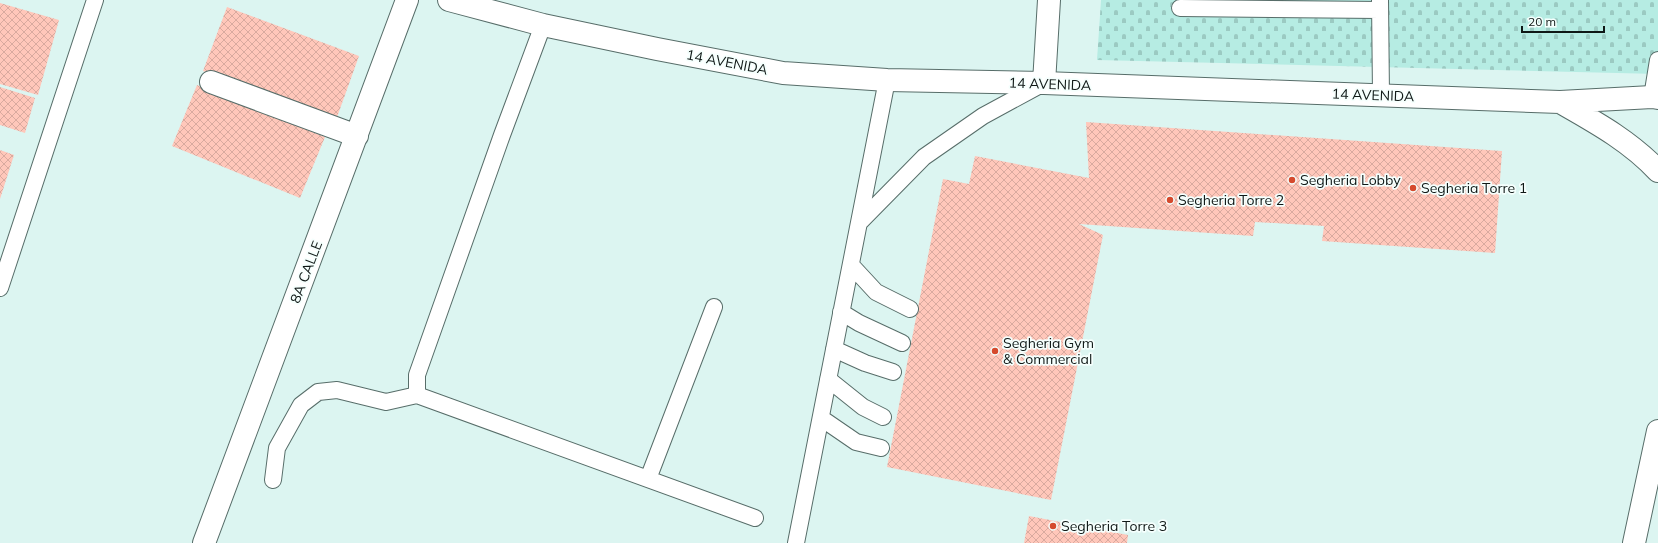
<svg xmlns="http://www.w3.org/2000/svg" width="1658" height="543" font-family="Mulish,sans-serif">
<style>
.cemetery{fill:url(#cemetery-stones)}
.building{fill:url(#building-cross-hatch)}
.lines{fill:none;stroke-linecap:round;stroke-linejoin:round}
.lane-casing{stroke:#576d69;stroke-width:18}
.street-casing{stroke:#576d69;stroke-width:24}
.secondary-casing{stroke:#576d69;stroke-width:24}
.lane{stroke:#fff;stroke-width:16}
.street{stroke:#fff;stroke-width:22}
.secondary{stroke:#fff;stroke-width:22}
.poi-dot{fill:#d54a2d;stroke:#f5fffd;stroke-width:1.5}
.labels{text-anchor:middle;stroke-width:3.5;stroke-linejoin:round;paint-order:stroke}
.street-label{font-size:14px;fill:#0f1816;stroke:#f5fffd}
.poi-label{font-size:14px;fill:#0f1816;stroke:#f5fffd;text-anchor:start}
</style>
<defs>
<pattern id="cemetery-stones" width="16" height="16" patternUnits="userSpaceOnUse"><rect width="16" height="16" fill="#b6ece3"/><path d="M2 7V4a2 2 0 0 1 4 0v3zM10 15v-3a2 2 0 0 1 4 0v3z" fill="#9bcac2"/></pattern>
<pattern id="building-cross-hatch" width="8" height="8" patternUnits="userSpaceOnUse"><rect width="8" height="8" fill="#ffc7ba"/><path d="M0 0l8 8M0 8l8-8" fill="none" stroke="#d9aa9f"/></pattern>
</defs>
<rect width="100%" height="100%" fill="#dcf5f1"/>
<path class="cemetery" d="M1101,0H1658V74L1097,60Z"/>
<path class="building" d="M0,3L59,20L38,95L0,84Z
M227,7L359,56L336,120L203,71Z
M197,85L325,137L300,198L172,146Z
M0,87L35,98L25,133L0,125Z
M1086,122L1502,151L1495,253L1322,241L1324,226L1255,222L1253,236L1079,224L1103,235L1051,500L887,467L943,179L969,184L975,156L1089,178Z
M0,150L14,155L0,199Z
M1029,516L1128,535L1127,543H1024Z"/>
<g class="lines">
<defs>
<path id="lane" d="M1380,0L1381,95
M1180,8L1380,10
M543,25L502,135L417,375V395L755,518
M1652,97L1658,60
M859,223L924,157L983,116L1042,84
M851,265L876,292L910,309
M0,288L95,0
M841,312L859,323L902,343
M834,349L865,363L893,372
M828,379L863,407L883,417
M821,418L856,442L881,448
M648,479L714,307
M273,480L277,448L301,405L318,392L337,390L386,402L417,395
M796,543L887,80"/>
<path id="street" d="M211,82L357,136
M1044,83L1560,102L1652,97L1658,98
M1560,102C1595,122 1630,141 1658,171
M204,543L407,0
M1634,543L1658,431"/>
<path id="secondary" d="M449,0L543,25L657,49L783,73L887,80L1044,83L1049,0"/>
</defs>
<use href="#lane" class="lane-casing"/>
<use href="#street" class="street-casing"/>
<use href="#secondary" class="secondary-casing"/>
<use href="#lane" class="lane"/>
<use href="#street" class="street"/>
<use href="#secondary" class="secondary"/>
</g>
<g class="poi-dot">
<circle cx="1292" cy="180" r="4"/>
<circle cx="1413" cy="188" r="4"/>
<circle cx="1170" cy="200" r="4"/>
<circle cx="995" cy="351" r="4"/>
<circle cx="1053" cy="526" r="4"/>
</g>
<g class="labels">
<g class="street-label">
<text transform="translate(727 62) rotate(11)" y="5">14 AVENIDA</text>
<text transform="translate(1050 84) rotate(2)" y="5">14 AVENIDA</text>
<text transform="translate(1373 95) rotate(2)" y="5">14 AVENIDA</text>
<text transform="translate(306 272) rotate(-69)" y="5">8A CALLE</text>
</g>
<g class="poi-label">
<text x="1300" y="185">Segheria Lobby</text>
<text x="1421" y="193">Segheria Torre 1</text>
<text x="1178" y="205">Segheria Torre 2</text>
<text x="1003" y="348">Segheria Gym<tspan x="1003" dy="16">&amp; Commercial</tspan></text>
<text x="1061" y="531">Segheria Torre 3</text>
</g>
</g>
<path d="M1522 26v6h82v-6" fill="none" stroke="#0f1816" stroke-width="2"/>
<text x="1528" y="26" font-size="12" fill="#0f1816" stroke="#f5fffd" stroke-width="3" paint-order="stroke">20 m</text>
</svg>
